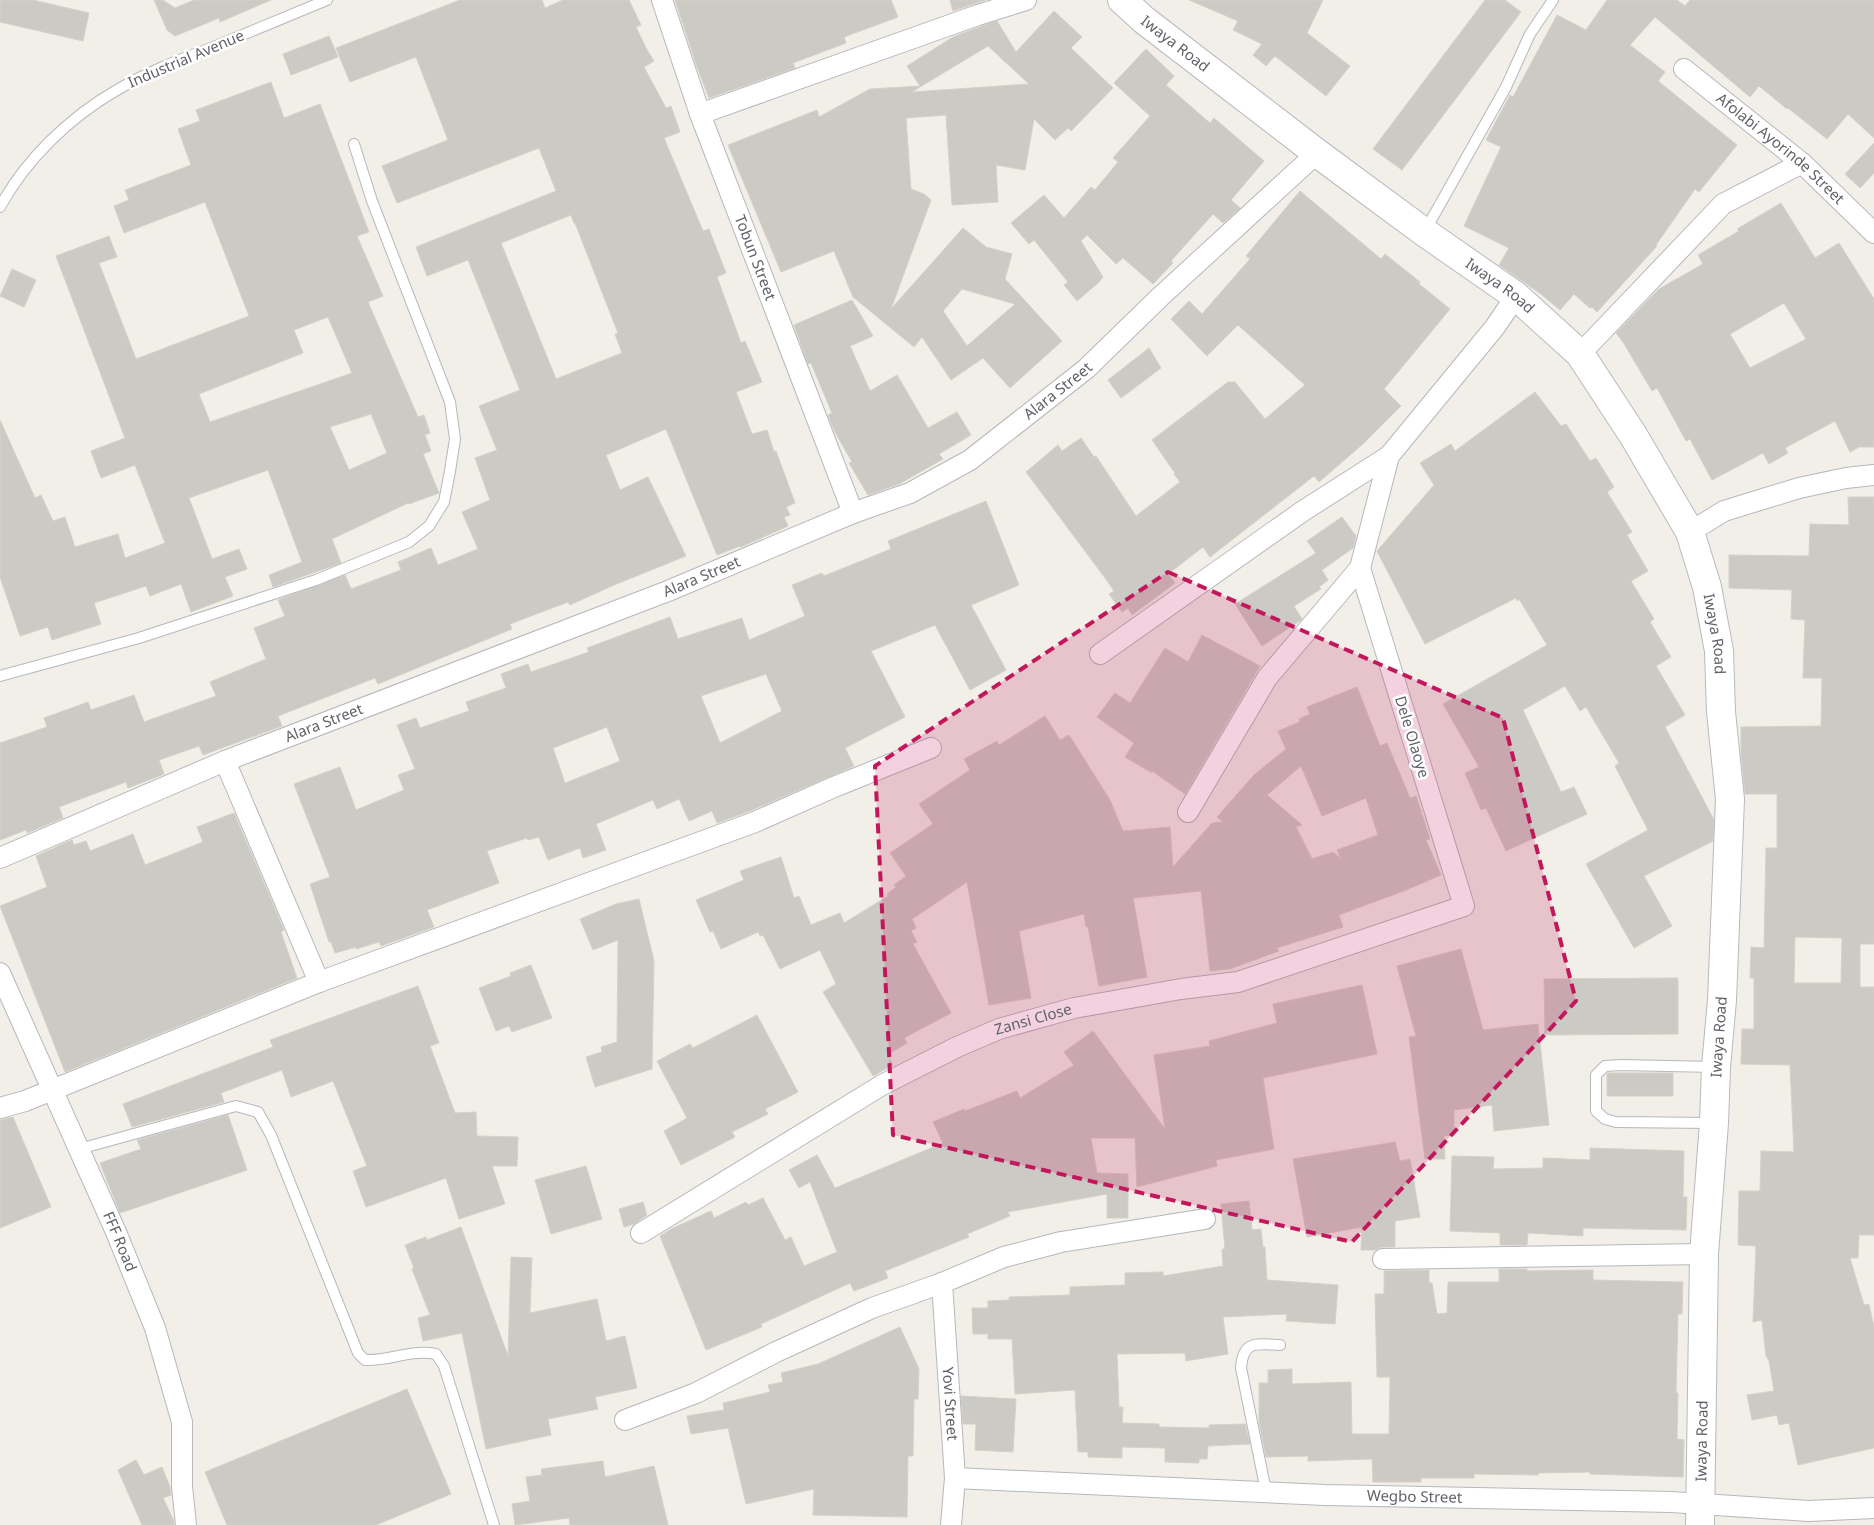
<svg xmlns="http://www.w3.org/2000/svg" width="1874" height="1525" font-family="'Noto Sans',sans-serif">
<style>
.building{fill:#cccac5;stroke:#d6d1c6;fill-rule:evenodd}
.lines{fill:none;stroke-linecap:round;stroke-linejoin:round}
.lane-casing{stroke:#b5b8bc;stroke-width:12}
.street-casing{stroke:#b5b8bc;stroke-width:22}
.secondary-casing{stroke:#b6babf;stroke-width:30}
.lane{stroke:#fff;stroke-width:10}
.street{stroke:#fff;stroke-width:20}
.secondary{stroke:#fff;stroke-width:28}
.marked{fill:#c2185b;fill-opacity:0.2;stroke:#c2185b;stroke-width:4;stroke-dasharray:10 6;stroke-linejoin:round}
.labels{text-anchor:middle;stroke-width:5;stroke-linejoin:round;paint-order:stroke}
.street-label{font-size:15px;fill:#5f6368;stroke:#fff}
</style>
<rect width="100%" height="100%" fill="#f1efe8"/>
<path class="building" d="M0,0H33L89,13L83,41L0,22Z
M154,0H163L175,8L194,0H271L220,22L219,18L175,36L167,30Z
M460,0H542L545,8L563,0H629L641,25L636,27L646,48L654,61L644,67L666,108L671,106L680,132L664,138L703,231L709,229L726,273L717,277L741,343L745,341L762,382L736,392L752,434L767,430L774,452L776,451L795,503L786,507L790,515L784,517L788,526L741,547L740,546L717,555L666,429L606,455L620,490L648,477L686,556L614,585L570,605L568,602L510,624L512,629L378,684L375,678L278,716L282,726L203,755L199,746L159,760L164,774L128,788L126,782L59,807L63,818L27,833L26,830L0,840V743L47,727L44,718L88,702L91,710L134,695L144,722L216,696L210,682L266,659L254,628L285,616L278,600L345,575L351,589L401,570L398,562L431,548L438,565L478,549L462,512L490,500L475,458L497,450L479,406L520,390L468,260L427,276L416,247L556,191L539,148L397,203L382,166L448,140L416,57L350,82L336,48ZM571,215L574,223H575L618,333L615,334L622,353L556,379L501,243Z
M675,0H891L898,17L844,37L846,43L793,63L795,68L709,98L697,67Z
M950,0H985L953,11Z
M1189,0H1323L1307,33L1350,66L1326,96L1275,56L1266,66L1253,55L1262,44L1233,30L1238,21Z
M1485,0H1505L1521,12L1402,170L1373,149Z
M1607,0H1677L1685,6L1690,0H1874V138L1848,114L1827,139L1788,108L1787,109L1759,86L1750,97L1655,17L1630,45L1665,72L1658,81L1737,145L1699,192L1695,189L1656,245L1657,246L1597,312L1592,307L1590,308L1574,294L1560,310L1541,294L1499,265L1509,248L1464,226L1501,147L1486,140L1510,95L1513,97L1557,15L1586,30Z
M1054,11L1082,37L1071,48L1113,88L1071,131L1068,128L1055,140L1034,119L1025,170L996,165L998,202L952,205L946,115L906,118L911,189L924,194L931,200L891,309L963,228L986,247L1012,254L1005,279L1062,341L1010,388L983,358L951,380L922,337L914,347L853,297L834,251L781,272L728,145L817,110L819,117L870,89L920,86L907,66L953,37L982,26L997,21L1016,52ZM988,46L1029,84L912,92L920,87ZM962,289L1015,304L967,346L943,311Z
M329,36L338,57L291,75L283,54Z
M1146,49L1174,76L1166,85L1210,123L1214,118L1264,161L1231,200L1240,208L1223,223L1213,214L1171,261L1173,263L1153,284L1123,258L1116,264L1087,235L1081,241L1103,277L1098,283L1077,301L1064,285L1068,282L1034,240L1029,244L1011,223L1044,195L1064,218L1091,187L1095,190L1118,162L1113,158L1150,116L1114,83Z
M271,82L284,118L320,104L369,232L357,236L383,296L368,302L418,417L424,415L430,433L425,435L431,451L423,454L439,493L409,504L408,503L332,539L341,563L273,587L269,575L302,562L268,470L189,498L212,559L239,549L247,569L225,577L233,596L191,612L181,584L150,596L146,586L94,603L101,624L52,640L48,627L20,636L0,577V420L35,498L41,495L53,521L65,517L75,547L118,534L125,558L165,543L135,465L101,478L91,451L125,438L56,256L109,236L117,257L99,263L136,359L249,316L205,202L124,233L114,206L129,200L125,190L191,165L178,129L200,121L196,110ZM328,317L352,373L210,422L199,394L303,353L294,330ZM371,414L387,453L349,470L330,427Z
M1874,143V173L1860,188L1845,174Z
M1300,191L1381,259L1385,254L1420,282L1419,284L1450,309L1384,389L1401,406L1364,443L1319,482L1314,476L1210,557L1203,547L1168,574L1175,583L1132,615L1128,608L1122,612L1109,594L1114,591L1108,582L1026,472L1058,445L1062,451L1081,438L1094,457L1096,456L1136,516L1180,482L1174,474L1175,473L1152,440L1228,382H1235L1265,419L1305,385L1238,325L1207,356L1171,319L1189,301L1202,314L1250,259L1246,256Z
M1781,203L1815,258L1839,243L1874,299V447H1859L1850,452L1835,421L1785,448L1788,453L1769,464L1763,453L1712,480L1690,439L1686,441L1657,388L1652,391L1623,342L1616,333L1659,289L1703,264L1698,255L1739,231L1737,229ZM1784,303L1806,339L1750,368L1730,334Z
M12,269L36,280L24,307L0,296Z
M852,300L873,336L850,346L870,391L897,375L928,428L957,412L971,435L939,454L943,459L899,484L868,495L849,463L852,462L835,432L828,415L832,413L811,363L808,364L794,325Z
M1149,348L1161,368L1121,398L1108,380Z
M1535,392L1561,426L1566,424L1590,461L1596,458L1614,487L1607,492L1632,532L1627,535L1648,571L1631,581L1654,619L1650,622L1671,657L1656,666L1685,715L1665,727L1714,820L1713,841L1644,876L1672,926L1634,948L1586,864L1648,830L1615,766L1619,763L1586,707L1580,711L1565,686L1523,710L1561,792L1574,787L1587,814L1506,851L1486,808L1481,810L1465,773L1479,767L1443,704L1547,645L1519,599L1517,601L1516,598L1425,644L1377,551L1434,485L1420,463L1451,444L1455,451Z
M1848,497H1874V944H1860V987H1874V1235H1859L1858,1258H1850L1864,1305L1869,1304L1874,1327V1448L1798,1465L1789,1423L1779,1425L1777,1415L1752,1420L1747,1395L1774,1391L1769,1361L1766,1356L1762,1320L1753,1322L1756,1246L1738,1245L1739,1191H1760L1761,1151L1794,1152L1790,1065L1741,1064L1742,1029H1754V978H1750L1751,947L1764,948L1766,848H1777V794H1745L1741,753V727L1821,726L1822,678H1803L1805,620L1791,619L1792,590L1729,588V555L1809,556L1810,524L1849,525ZM1795,937L1842,938L1841,983H1794Z
M986,501L1019,585L971,605L1006,670L970,690L935,625L871,651L905,717L845,748L854,766L750,811L717,823L712,811L689,821L679,799L657,809L653,800L596,824L606,850L583,858L580,848L548,860L539,837L528,840L527,838L487,851L499,883L427,910L434,927L381,946L379,942L356,949V947L335,953L331,942H329L310,884L330,877L294,784L340,767L356,810L404,790L398,775L415,769L397,725L416,718L420,728L469,711L466,702L506,688L501,674L528,664L531,672L589,652L587,648L670,617L678,639L742,618L749,640L805,616L792,585L822,573L824,576L891,549L888,541ZM766,674L782,711L720,743L701,696ZM607,727L620,761L565,783L553,748Z
M1342,517L1356,536L1353,548L1322,570L1328,580L1319,587L1321,589L1294,606L1302,619L1298,622L1262,646L1235,604L1316,553L1307,541Z
M1202,635L1260,666L1185,794L1152,771V773L1125,757L1134,743L1097,717L1115,693L1130,703L1165,648L1188,662Z
M1357,687L1380,746L1387,743L1410,798L1416,796L1430,839L1426,840L1441,875L1406,890L1339,915L1343,927L1277,948L1279,951L1230,969L1210,971L1201,891L1133,898L1147,977L1099,986L1088,927H1086L1084,914L1019,931L1031,998L989,1005L967,882L912,919L916,928L911,931L917,942L913,944L951,1013L904,1038L907,1043L887,1055L893,1065L873,1076L823,992L836,984L820,950L780,969L763,935L760,936L758,932L721,949L713,931L710,932L696,900L744,880L740,871L781,857L794,898L799,896L811,925L840,913L844,923L888,896L887,894L896,887L894,885L906,876L890,853L933,824L919,804L970,770L964,759L997,741L999,745L1045,716L1060,740L1069,735L1110,800L1123,831L1170,827L1173,867L1212,823L1223,822L1217,817L1254,775L1286,749L1278,731L1300,722L1299,719L1310,714L1307,707ZM1301,766L1322,816L1366,798L1378,835L1337,850L1341,859L1333,852L1312,859L1296,827L1302,825L1267,795Z
M234,813L284,930L281,932L297,978L65,1072L0,906L47,887L36,856L72,840L74,845L86,841L90,851L133,834L145,865L203,842L197,827Z
M639,899L654,961L652,1069L595,1087L586,1057L602,1052L601,1047L617,1042L618,940L593,950L580,919L616,904Z
M1461,949L1483,1030L1538,1024L1549,1125L1494,1131L1492,1105L1454,1110V1135L1444,1136L1445,1159H1425L1409,1037L1416,1036L1397,966Z
M531,965L552,1018L512,1032L509,1026L496,1031L479,988L511,976L510,973Z
M1678,978V1034L1545,1035L1544,979Z
M1362,985L1377,1054L1263,1078L1274,1149L1216,1160L1217,1166L1137,1187L1135,1138H1091L1097,1173L1128,1174V1218H1107V1194L1008,1212L1010,1216L967,1234L969,1237L885,1271L888,1278L854,1291L850,1283L761,1324L762,1327L706,1350L660,1236L671,1229L711,1211L714,1218L746,1202L748,1205L763,1198L785,1240L791,1237L804,1266L837,1252L810,1182L799,1188L789,1170L817,1155L835,1188L943,1143L933,1122L964,1109L965,1111L1017,1091L1020,1098L1074,1065L1064,1052L1093,1031L1165,1129L1154,1055L1210,1046L1209,1041L1277,1023L1273,1004Z
M418,986L439,1043L430,1046L455,1113L476,1112L477,1136L518,1137L517,1166H492L505,1204L459,1219L446,1178L366,1207L353,1171L367,1166L333,1081L291,1097L282,1070L221,1093L224,1102L132,1127L123,1104L273,1047L270,1040Z
M757,1015L798,1092L765,1109L768,1114L732,1132L735,1137L681,1165L664,1131L687,1118L657,1061L690,1044L693,1048Z
M1608,1073H1673V1096H1607V1074Z
M228,1115L247,1170L120,1213L100,1163L141,1149L137,1140Z
M13,1117L51,1207L0,1228V1120Z
M1395,1142L1400,1161L1410,1159L1420,1217L1395,1221V1247H1382L1375,1250H1361L1362,1227L1307,1237L1293,1159Z
M1590,1148L1684,1151L1683,1197H1687L1686,1230L1583,1228V1236L1528,1233L1527,1245H1500V1233L1450,1231L1452,1156L1494,1157L1493,1169L1543,1168V1158L1590,1160Z
M586,1166L602,1219L551,1234L535,1180Z
M1249,1201L1252,1230L1261,1229L1263,1247H1265L1267,1280L1338,1285L1335,1324L1286,1321L1287,1314L1223,1317L1228,1354L1186,1361L1185,1353L1117,1354L1119,1407H1123L1122,1423L1159,1424V1427L1209,1428V1425L1245,1424L1250,1444L1208,1446L1207,1459H1199V1463L1165,1462V1448L1122,1447V1458L1088,1457V1452H1078L1075,1390L1015,1394L1012,1339H988V1334H973L972,1308H988V1301L1009,1300V1297L1070,1295V1287L1125,1285V1273L1163,1272V1276L1223,1266L1222,1249H1225L1221,1204Z
M643,1202L647,1215L634,1224L624,1227L619,1209Z
M461,1227L508,1356L511,1257L532,1258L530,1313L597,1299L606,1341L625,1336L637,1388L595,1397L598,1409L548,1419L551,1435L486,1449L462,1333L423,1341L418,1318L430,1315L412,1269L414,1268L405,1245L426,1237L427,1240Z
M1499,1269H1527V1271L1593,1270V1280L1683,1282L1682,1314H1678L1676,1393H1678L1677,1439L1684,1440L1683,1477L1590,1474V1472L1538,1473V1475L1474,1474V1478H1421V1482H1373L1372,1459L1308,1461V1456L1266,1457L1259,1422V1383H1268V1370L1292,1369V1384L1351,1382L1352,1434H1389L1390,1377H1377L1375,1294H1384V1271L1429,1270V1283H1432L1437,1314L1447,1313L1448,1282H1499Z
M900,1327L919,1369L918,1399H914L913,1456H908L907,1517L813,1515L814,1489L746,1504L728,1428L691,1434L687,1416L724,1410L723,1403L770,1392L768,1385L783,1382L781,1373L818,1364Z
M407,1389L451,1494L376,1525H227L205,1472Z
M961,1396L1016,1399L1013,1452L975,1450L976,1424H963Z
M136,1460L144,1475L162,1467L170,1487L171,1495L163,1498L173,1519L174,1525H142L118,1470Z
M603,1461L605,1477L654,1466L668,1525H570L569,1518L515,1525L512,1504L530,1501L526,1477L542,1475L541,1469Z"/>
<g class="lines">
<defs>
<path id="lane" d="M0,207C26,159 70,117 117,90C147,72 179,60 211,48C249,32 288,16 327,0
M1425,231L1506,87L1530,34L1553,0
M0,676L139,638L316,580L409,542L429,526L444,502L450,471L455,439L450,402L372,201L354,144
M1712,1123L1616,1122L1605,1119L1596,1111V1075L1605,1066L1621,1065L1715,1067
M79,1149L236,1106L258,1112L271,1135L358,1353L365,1360C391,1361 410,1349 436,1354L444,1366L494,1525
M1266,1491L1241,1368C1243,1340 1256,1344 1280,1345"/>
<g id="street">
<path id="s1" d="M662,0L700,114L853,513"/>
<path id="s2" d="M1684,69L1802,163L1874,233"/>
<path d="M700,114L978,15L1026,0"/>
<path d="M1580,354L1723,204L1802,163"/>
<path d="M1690,532L1724,511L1799,488L1846,478L1874,475"/>
<path d="M1100,654L1303,511L1389,456"/>
<path d="M225,761L319,982"/>
<path d="M1188,812L1267,678L1360,568L1389,456L1495,327L1516,296"/>
<path id="s3" d="M0,858L225,761L668,591L853,513L910,493L970,460L1086,369L1160,297L1317,153"/>
<path id="s4" d="M0,973L116,1232L155,1328L182,1422V1486L186,1525"/>
<path d="M0,1108L25,1101L319,982L755,822L834,787L931,748"/>
<path id="s5" d="M641,1233L882,1085L957,1047L999,1029L1074,1008L1181,989L1238,982L1464,906L1360,568"/>
<path d="M1383,1259L1704,1254"/>
<path id="s6" d="M942,1283L955,1478L951,1525"/>
<path d="M625,1420L696,1393L776,1352L872,1308L942,1283L1004,1257L1061,1242L1205,1219"/>
<path id="s7" d="M955,1478L1325,1495L1671,1502L1809,1511L1874,1508"/>
</g>
<g id="secondary">
<path id="s8" d="M1122,0L1144,20L1317,153L1424,232L1516,296L1580,354L1633,435L1690,532L1707,587L1719,651L1721,712L1730,799L1722,1000L1716,1067L1714,1123L1704,1254L1700,1525"/>
</g>
</defs>
<use href="#lane" class="lane-casing"/>
<use href="#street" class="street-casing"/>
<use href="#secondary" class="secondary-casing"/>
<use href="#lane" class="lane"/>
<use href="#street" class="street"/>
<use href="#secondary" class="secondary"/>
</g>
<path class="marked" d="M1168,572L1503,718L1576,1001L1352,1242L893,1135L875,766Z"/>
<g class="labels">
<g class="street-label">
<text dy="5" stroke="none"><textPath href="#s8" startOffset="69">Iwaya Road</textPath></text>
<text transform="translate(186 59) rotate(-23)" y="5">Industrial Avenue</text>
<text dy="5" stroke="none"><textPath href="#s2" startOffset="125">Afolabi Ayorinde Street</textPath></text>
<text dy="5" stroke="none"><textPath href="#s1" startOffset="274">Tobun Street</textPath></text>
<text dy="5" stroke="none"><textPath href="#s8" startOffset="474">Iwaya Road</textPath></text>
<text dy="5" stroke="none"><textPath href="#s3" startOffset="1161">Alara Street</textPath></text>
<text dy="5" stroke="none"><textPath href="#s3" startOffset="756">Alara Street</textPath></text>
<text dy="5" stroke="none"><textPath href="#s8" startOffset="894">Iwaya Road</textPath></text>
<text dy="5" stroke="none"><textPath href="#s3" startOffset="351">Alara Street</textPath></text>
<text transform="translate(1412 737) rotate(73)" y="5">Dele Olaoye</text>
<text dy="5" stroke="none"><textPath href="#s5" startOffset="448">Zansi Close</textPath></text>
<text transform="translate(1719 1037) rotate(-86)" y="5">Iwaya Road</text>
<text dy="5" stroke="none"><textPath href="#s4" startOffset="294">FFF Road</textPath></text>
<text dy="5" stroke="none"><textPath href="#s6" startOffset="121">Yovi Street</textPath></text>
<text transform="translate(1702 1441) rotate(-89)" y="5">Iwaya Road</text>
<text dy="5" stroke="none"><textPath href="#s7" startOffset="460">Wegbo Street</textPath></text>
</g>
</g>
</svg>
